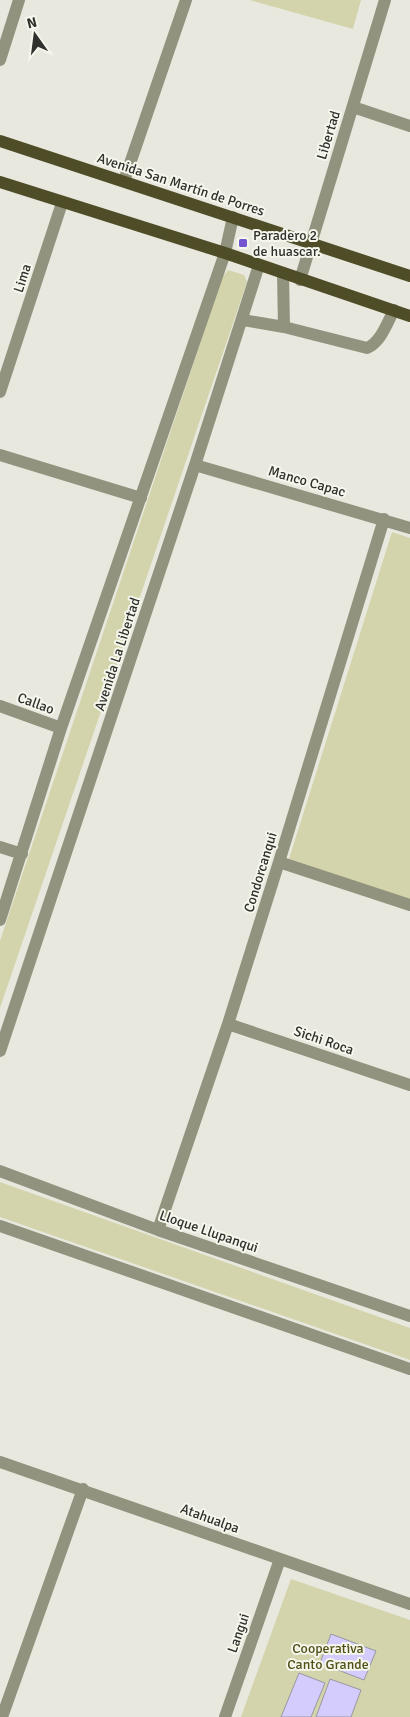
<svg xmlns="http://www.w3.org/2000/svg" width="410" height="1717" font-family="Signika,sans-serif">
<style>
.green{fill:#d3d4ab}
.building{fill:#d3ccfc;stroke:#9897a0}
.lines{fill:none;stroke-linecap:round;stroke-linejoin:round}
.minor{stroke:#92937e;stroke-width:12}
.major{stroke:#4e4d28;stroke-width:12}
.poi-dot{fill:#7555cf;stroke:#f5f6ec;stroke-width:2}
.labels{text-anchor:middle;stroke-width:4;stroke-linejoin:round;paint-order:stroke}
.street-label{font-size:14px;fill:#30302c;stroke:#f5f6ec}
.poi-label{font-size:14px;fill:#30302c;stroke:#f5f6ec;text-anchor:start}
.park-label{font-size:14px;fill:#515017;stroke:#f5f6ec}
</style>
<rect width="100%" height="100%" fill="#e8e8de"/>
<path class="green" d="M250,0H361L353,29Z
M228,270L244,275L247,282L0,1008V941L222,278Z
M392,532L410,538V900L289,859Z
M0,1182L410,1328V1360L0,1217Z
M291,1579L410,1620V1717H241Z"/>
<path class="building" d="M331,1634L376,1651L364,1680L320,1663Z
M299,1673L325,1683L311,1717H281Z
M330,1679L361,1690L351,1717H316Z"/>
<g class="lines">
<path class="minor" d="M0,60L19,0
M353,107L410,126
M124,181L186,0
M283,273L284,327
M300,280L385,0
M243,320L284,327L367,348C381,342 387,323 394,310
M0,392L62,203
M0,455L141,498
M195,465L410,528
M0,706L61,728
M0,847L22,854
M279,862L410,905
M0,920L61,728L225,253L233,217
M228,1024L410,1085
M0,1051L195,465L259,265
M0,1171L158,1230L410,1316
M0,1226L410,1369
M158,1230L228,1024L279,862L384,519
M0,1462L410,1604
M2,1717L83,1489
M225,1717L280,1559"/>
<path class="major" d="M0,141L410,276
M0,182L225,253L410,316"/>
</g>
<rect class="poi-dot" x="238" y="238" width="10" height="10" rx="2.5"/>
<g class="labels">
<g class="street-label">
<text transform="translate(328 135) rotate(-73)" y="5">Libertad</text>
<text transform="translate(181 184) rotate(18)" y="5">Avenida San Martín de Porres</text>
<text transform="translate(22 278) rotate(-72)" y="5">Lima</text>
<text transform="translate(307 481) rotate(16)" y="5">Manco Capac</text>
<text transform="translate(117 654) rotate(-72)" y="5">Avenida La Libertad</text>
<text transform="translate(36 703) rotate(20)" y="5">Callao</text>
<text transform="translate(260 872) rotate(-73)" y="5">Condorcanqui</text>
<text transform="translate(324 1040) rotate(19)" y="5">Sichi Roca</text>
<text transform="translate(209 1231) rotate(19)" y="5">Lloque Llupanqui</text>
<text transform="translate(210 1518) rotate(20)" y="5">Atahualpa</text>
<text transform="translate(238 1633) rotate(-71)" y="5">Langui</text>
</g>
<g class="poi-label">
<text x="253" y="240">Paradero 2<tspan x="253" dy="16">de huascar.</tspan></text>
</g>
<g class="park-label">
<text x="328" y="1653">Cooperativa<tspan x="328" dy="16">Canto Grande</tspan></text>
</g>
</g>
<g transform="translate(35 35) rotate(346)" stroke="#f5f6ec" stroke-width="4" paint-order="stroke">
<path d="M0-4L9 19L0 12L-9 19Z" fill="#30302c"/>
<text y="-8" font-size="14" font-weight="bold" text-anchor="middle" fill="#30302c">N</text>
</g>
</svg>
